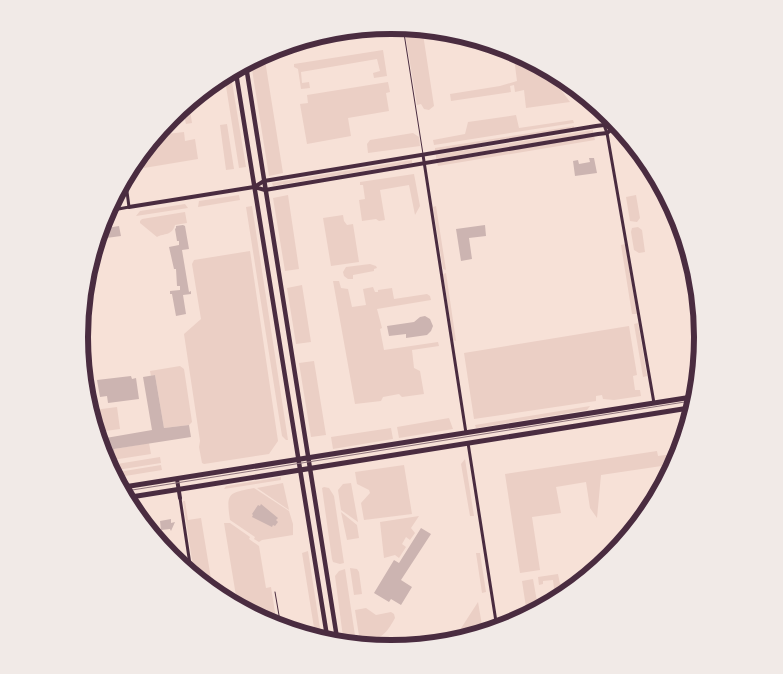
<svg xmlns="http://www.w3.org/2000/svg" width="783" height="674" font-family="Ubuntu,sans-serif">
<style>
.green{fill:#ebcfc5}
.building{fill:#ccb4b1}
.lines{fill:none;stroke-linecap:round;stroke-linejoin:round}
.service{stroke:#4a2c40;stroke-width:1}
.minor{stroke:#4a2c40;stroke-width:3}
.tertiary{stroke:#4a2c40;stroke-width:4}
.secondary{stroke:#4a2c40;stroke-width:4.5}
.trunk{stroke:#4a2c40;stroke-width:5}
.tram{stroke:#8f747c;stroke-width:1}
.rim{fill:none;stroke:#4a2c40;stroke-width:6}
</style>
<rect width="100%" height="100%" fill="#f7e1d7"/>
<path class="green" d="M404,27L429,32L423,34L434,106L429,110L424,109L421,104L417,105Z
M383,50L387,76L374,78L373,73L380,71L377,59L301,72L302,83L309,82L310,88L301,89L298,69L294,67V64Z
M513,50L550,75L570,102L526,108L524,90L515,92L514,85L510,86L511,92L451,101L450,94L500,86L517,81Z
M264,54L283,173L269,176L251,63Z
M231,76L246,167L239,168L225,80Z
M388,82L390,92L386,93L389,111L348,118L351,136L307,144L300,104L308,103L307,95Z
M189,104L192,123L186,124L184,115L170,117Z
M516,115L519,128L573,120L574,123L434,145L433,140L465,134L468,122Z
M227,124L234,169L226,170L220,125Z
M574,126V128L435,151V148Z
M593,130V133L436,159V155Z
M184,132L185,141L195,139L198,159L144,168L143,162H140L144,157L152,156L151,149H149L158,135Z
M413,133L419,137L420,146L368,153L367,144L370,140Z
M594,136L595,140L438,166L437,163Z
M412,160V163L273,186L272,183Z
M414,174L420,206L415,215L409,185L380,190L385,220L379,221L376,219L362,221L359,200L365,199L363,185H360V182Z
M239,195L240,200L198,207L199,201Z
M288,195L299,269L285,271L273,198Z
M636,195L640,218L637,222L630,221L626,197Z
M185,204L188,208L136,216L140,211Z
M252,206L288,440H286L282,436L246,207Z
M436,206L446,270L443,269L433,207Z
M185,212L187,223L175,225C172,236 164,233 157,237L140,223V221L142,219Z
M343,215L344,221L347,225L353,224L359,262L331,266L323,218Z
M638,227L642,230L645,252L639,253L634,250L631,232L632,228Z
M625,244L637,314H632L621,245Z
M250,251L278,441L269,454L204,464L202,463L199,447L200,441L184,334L201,319L192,264L194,260Z
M370,264L376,266L377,268L374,269V271L353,275V279H348L344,276L343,272L346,267Z
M446,273L456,341L453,340L443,274Z
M333,281H339L341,288L348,289L352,307L366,305L363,289L373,287L375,292H378V290L392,288L394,299L427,294L430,296L431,300L377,309L382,328L380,329L384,350L438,342L439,346L412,350L414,368L420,371L424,394L402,397L399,394L383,397L381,401L355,404Z
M302,285L311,342L296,344L287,288Z
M638,323L647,376L643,377L634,324Z
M629,326L637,375L633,376L635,390H640L641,396L614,400L603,399L602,395L596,396V401L474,419L464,353Z
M314,361L326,435L311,437L299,363Z
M180,366L184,369L192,422L189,425L164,428L155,375L151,376L150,371Z
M590,406L587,410L476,428L475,425Z
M117,407L120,429L98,432L94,410Z
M449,418L453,429L399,438L397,427Z
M391,428L393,439L333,449L331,437Z
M149,443L151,454L106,461L105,459L115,457L114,449Z
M657,451L658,456L680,453L675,464L601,475L597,518L590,508L586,482L556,487L561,513L532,517L540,570L520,573L505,474Z
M160,457L161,463L117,470V464Z
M465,459L474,516H470L461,464Z
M161,465L162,470L119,477L118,472Z
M404,465L412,514L364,520L361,503L370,493L369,490L357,484L355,472Z
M281,477V480L224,489L226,486Z
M283,483L289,510L257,488Z
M351,483L358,522L341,510L338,490L343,484Z
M324,487L329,488L334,496L344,563L340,564L333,562L332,559L322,488Z
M254,488L289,511L293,524V535L262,540L259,542L254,539L255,537L230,520C226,493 228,493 254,488Z
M183,501H185L188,520L201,518L212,585L194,573Z
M341,512L357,525L359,538L347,540Z
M419,516L411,528L415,533L410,540L406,537L402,544L406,547L399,558L395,555L384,558L380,522Z
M224,523H230L250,537L249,539L259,546L266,588L271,587L277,625H272L237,602Z
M308,551L321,635L315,634L302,553Z
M476,553H480L486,592L482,593Z
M350,568L357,569L359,572L362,594L354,595Z
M345,569L356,642L344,639L343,637L335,576L339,571Z
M558,574L560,584L575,582L555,596L553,580L543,581V584L539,585L538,577Z
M533,579L538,607L527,614L522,581Z
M478,602L483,631L456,636Z
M366,608L376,615L391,612L394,614L395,618C385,636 381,639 360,642L355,610Z"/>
<path class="building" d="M589,158H594L597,173L575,176L573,161L578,160L579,164L590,162Z
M183,225L185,226L189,249L182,250L189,292L191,291V294L183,295L186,314L176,316L172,294H170V291L180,290V286H177L176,269H174L169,247L179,245V241H177L175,229L176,228V226Z
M485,225L486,236L469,238L472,259L461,261L456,229Z
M119,226L121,236L99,239L101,229Z
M425,316L430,319L433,326L431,331L427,335L406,338V334L389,336L387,326L414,322L420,317Z
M155,375L164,428L189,425L191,437L114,449L115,457L105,459L100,439L152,430L143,377Z
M131,376L132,379L136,378L139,399L108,403L107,396L100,397L97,380Z
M261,504L278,518L276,520L278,522L275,526L273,525L272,527L252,517L253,515L252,514L258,505L260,506Z
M171,519V523L175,522L171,531L170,529L161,530L160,521Z
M421,528L431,534L401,580L412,587L401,605L391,599L389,602L374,593L394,560L399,563Z"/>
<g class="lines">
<path class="service" d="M403,27L423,154
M275,592L281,627"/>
<path class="minor" d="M604,125L607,133L654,403
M423,155L466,433
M108,211L129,207L126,184
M468,443L497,628
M180,498L191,571"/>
<path class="tertiary" d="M254,187L265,190L598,134L607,133L618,125
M129,207L254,187L264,181L596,126L604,125L613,118
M177,479L180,498"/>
<path class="secondary" d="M246,66L337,638
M236,73L327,636"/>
<path class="trunk" d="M124,487L692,397
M131,497L689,408"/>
<path class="tram" d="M126,491L691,401"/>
</g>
<path d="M0 0H783V674H0ZM88 337a303 303 0 1 1 606 0a303 303 0 1 1-606 0Z" fill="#f1eae7" fill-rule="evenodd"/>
<path class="rim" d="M88 337a303 303 0 1 1 606 0a303 303 0 1 1-606 0Z"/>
</svg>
